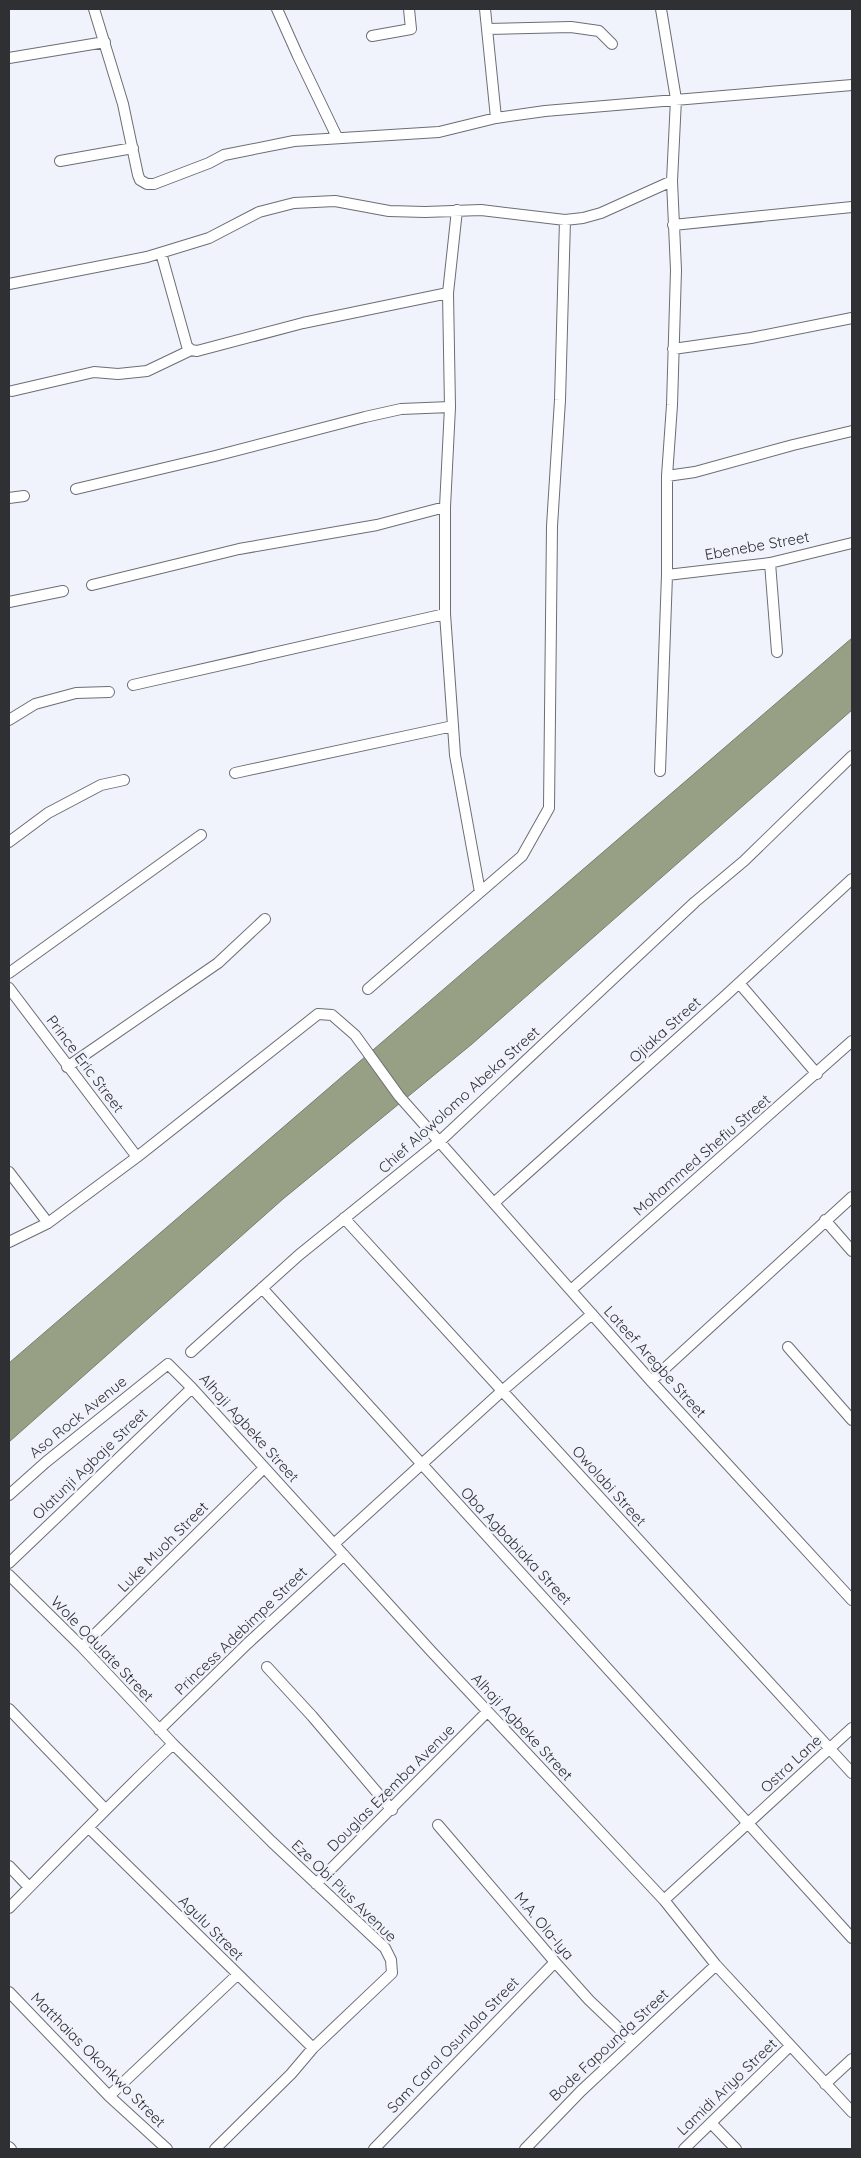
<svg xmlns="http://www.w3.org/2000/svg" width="861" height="2158" font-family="Quicksand,sans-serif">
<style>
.water{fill:#97a084;stroke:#787e6c}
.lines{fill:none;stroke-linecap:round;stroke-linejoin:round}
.minor-casing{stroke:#6b6e75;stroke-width:12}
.minor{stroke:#fff;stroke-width:10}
.labels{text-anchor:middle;stroke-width:5;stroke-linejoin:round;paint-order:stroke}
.street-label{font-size:15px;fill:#2f3033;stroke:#f0f3fb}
</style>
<rect width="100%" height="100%" fill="#f0f3fb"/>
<path class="water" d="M852,638V710L472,1044L283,1199L9,1442V1363Z"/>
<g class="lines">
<defs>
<path id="minor" d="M94,9L123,104L138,175L140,180L147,184H154L209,163L224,155L294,141L439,132L496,118L545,111L852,85
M277,9L298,56L337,137
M485,9L496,118
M487,29L571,27L599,31L612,44
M372,36L411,29L409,9
M9,58L105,42
M60,161L133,148
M673,225L852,207
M161,253L187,346L191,350L197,351L303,323L448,293
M9,284L147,257L209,238L259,212L294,203L335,201L389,211L425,212L481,210L565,220L583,218L601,213L672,181
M673,349L751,338L852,318
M12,391L94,372L118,374L147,371L191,350
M667,476L695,472L793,445L852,431
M76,489L215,456L365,417L401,409L450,407
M9,498L24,496
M770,563L777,652
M667,575L770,563L852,543
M92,585L239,549L377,525L445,507
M9,602L63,591
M133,685L445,614
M9,720L35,704L76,693L109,692
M453,726L455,755L480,892
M660,771L667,575V476L672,405L676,270L672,181L676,99L661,9
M235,773L453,726L445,614V507L450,407L448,293L457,210
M9,842L48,813L101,785L124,780
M9,973L201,835
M739,983L817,1074
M9,988L137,1157
M368,989L522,856L549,808L552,526L560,400L565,220
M67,1067L218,963L265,919
M9,1172L48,1223
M495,1202L725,996L852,879
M344,1218L852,1773
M825,1220L852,1251
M9,1242L48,1223L137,1157L318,1014L332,1015L355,1035L399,1096L651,1381L852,1600
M262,1288L852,1938
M571,1290L852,1041
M788,1347L852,1420
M191,1352L299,1255L440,1141L695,902L744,861L852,756
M651,1381L852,1197
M9,1495L46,1462L168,1364L192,1388L431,1651L664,1900L716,1965L852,2112
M335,1543L502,1391L592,1314
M9,1563L192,1388
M9,1575L82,1647L173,1744L272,1842L385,1948L391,1960L392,1973L313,2048L291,2074L215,2149
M82,1647L264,1468
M267,1667L312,1716L392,1810
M9,1709L105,1809
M159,1730L247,1644L344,1555
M438,1825L555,1962L589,2000L633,2042
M89,1828L313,2048
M9,1866L29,1887
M316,1884L487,1712
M664,1900L852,1728
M9,1908C63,1853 117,1797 173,1744
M9,1992L109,2096L167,2149
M825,2084L852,2059
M109,2096L237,1975
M711,2123L736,2149
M9,2147L11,2149
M374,2149L555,1962
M525,2149L581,2091L716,1965
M684,2149L790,2046"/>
</defs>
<use href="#minor" class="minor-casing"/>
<use href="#minor" class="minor"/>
</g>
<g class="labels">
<g class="street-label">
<text transform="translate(757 546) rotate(-10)" y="5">Ebenebe Street</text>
<text transform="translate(665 1030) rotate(-42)" y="5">Ojiaka Street</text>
<text transform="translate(85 1064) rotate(53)" y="5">Prince Eric Street</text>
<text transform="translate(459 1100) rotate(-42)" y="5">Chief Alowolomo Abeka Street</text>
<text transform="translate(702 1155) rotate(-41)" y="5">Mohammed Shefiu Street</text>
<text transform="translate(655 1362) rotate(48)" y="5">Lateef Aregbe Street</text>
<text transform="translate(78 1417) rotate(-39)" y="5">Aso Rock Avenue</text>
<text transform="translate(249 1428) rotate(48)" y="5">Alhaji Agbeke Street</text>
<text transform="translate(90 1464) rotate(-44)" y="5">Olatunji Agbaje Street</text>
<text transform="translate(609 1486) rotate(48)" y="5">Owolabi Street</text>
<text transform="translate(516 1546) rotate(47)" y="5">Oba Agbabiaka Street</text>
<text transform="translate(163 1547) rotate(-45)" y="5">Luke Muoh Street</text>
<text transform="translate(241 1631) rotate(-44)" y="5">Princess Adebimpe Street</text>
<text transform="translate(102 1649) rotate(46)" y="5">Wole Odulate Street</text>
<text transform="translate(522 1727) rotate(47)" y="5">Alhaji Agbeke Street</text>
<text transform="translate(791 1764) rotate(-43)" y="5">Ostra Lane</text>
<text transform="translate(391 1788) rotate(-45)" y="5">Douglas Ezemba Avenue</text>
<text transform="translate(344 1891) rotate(44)" y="5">Eze Obi Pius Avenue</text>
<text transform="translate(544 1926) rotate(50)" y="5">M.A. Ola-Iya</text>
<text transform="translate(211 1928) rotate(45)" y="5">Agulu Street</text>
<text transform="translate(453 2045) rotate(-46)" y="5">Sam Carol Osunlola Street</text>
<text transform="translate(609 2045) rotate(-43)" y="5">Bode Fapounda Street</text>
<text transform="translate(98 2060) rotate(45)" y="5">Matthaias Okonkwo Street</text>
<text transform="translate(727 2087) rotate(-44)" y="5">Lamidi Ariyo Street</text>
</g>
</g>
<rect width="861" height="2158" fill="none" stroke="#2f3033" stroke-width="20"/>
</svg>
